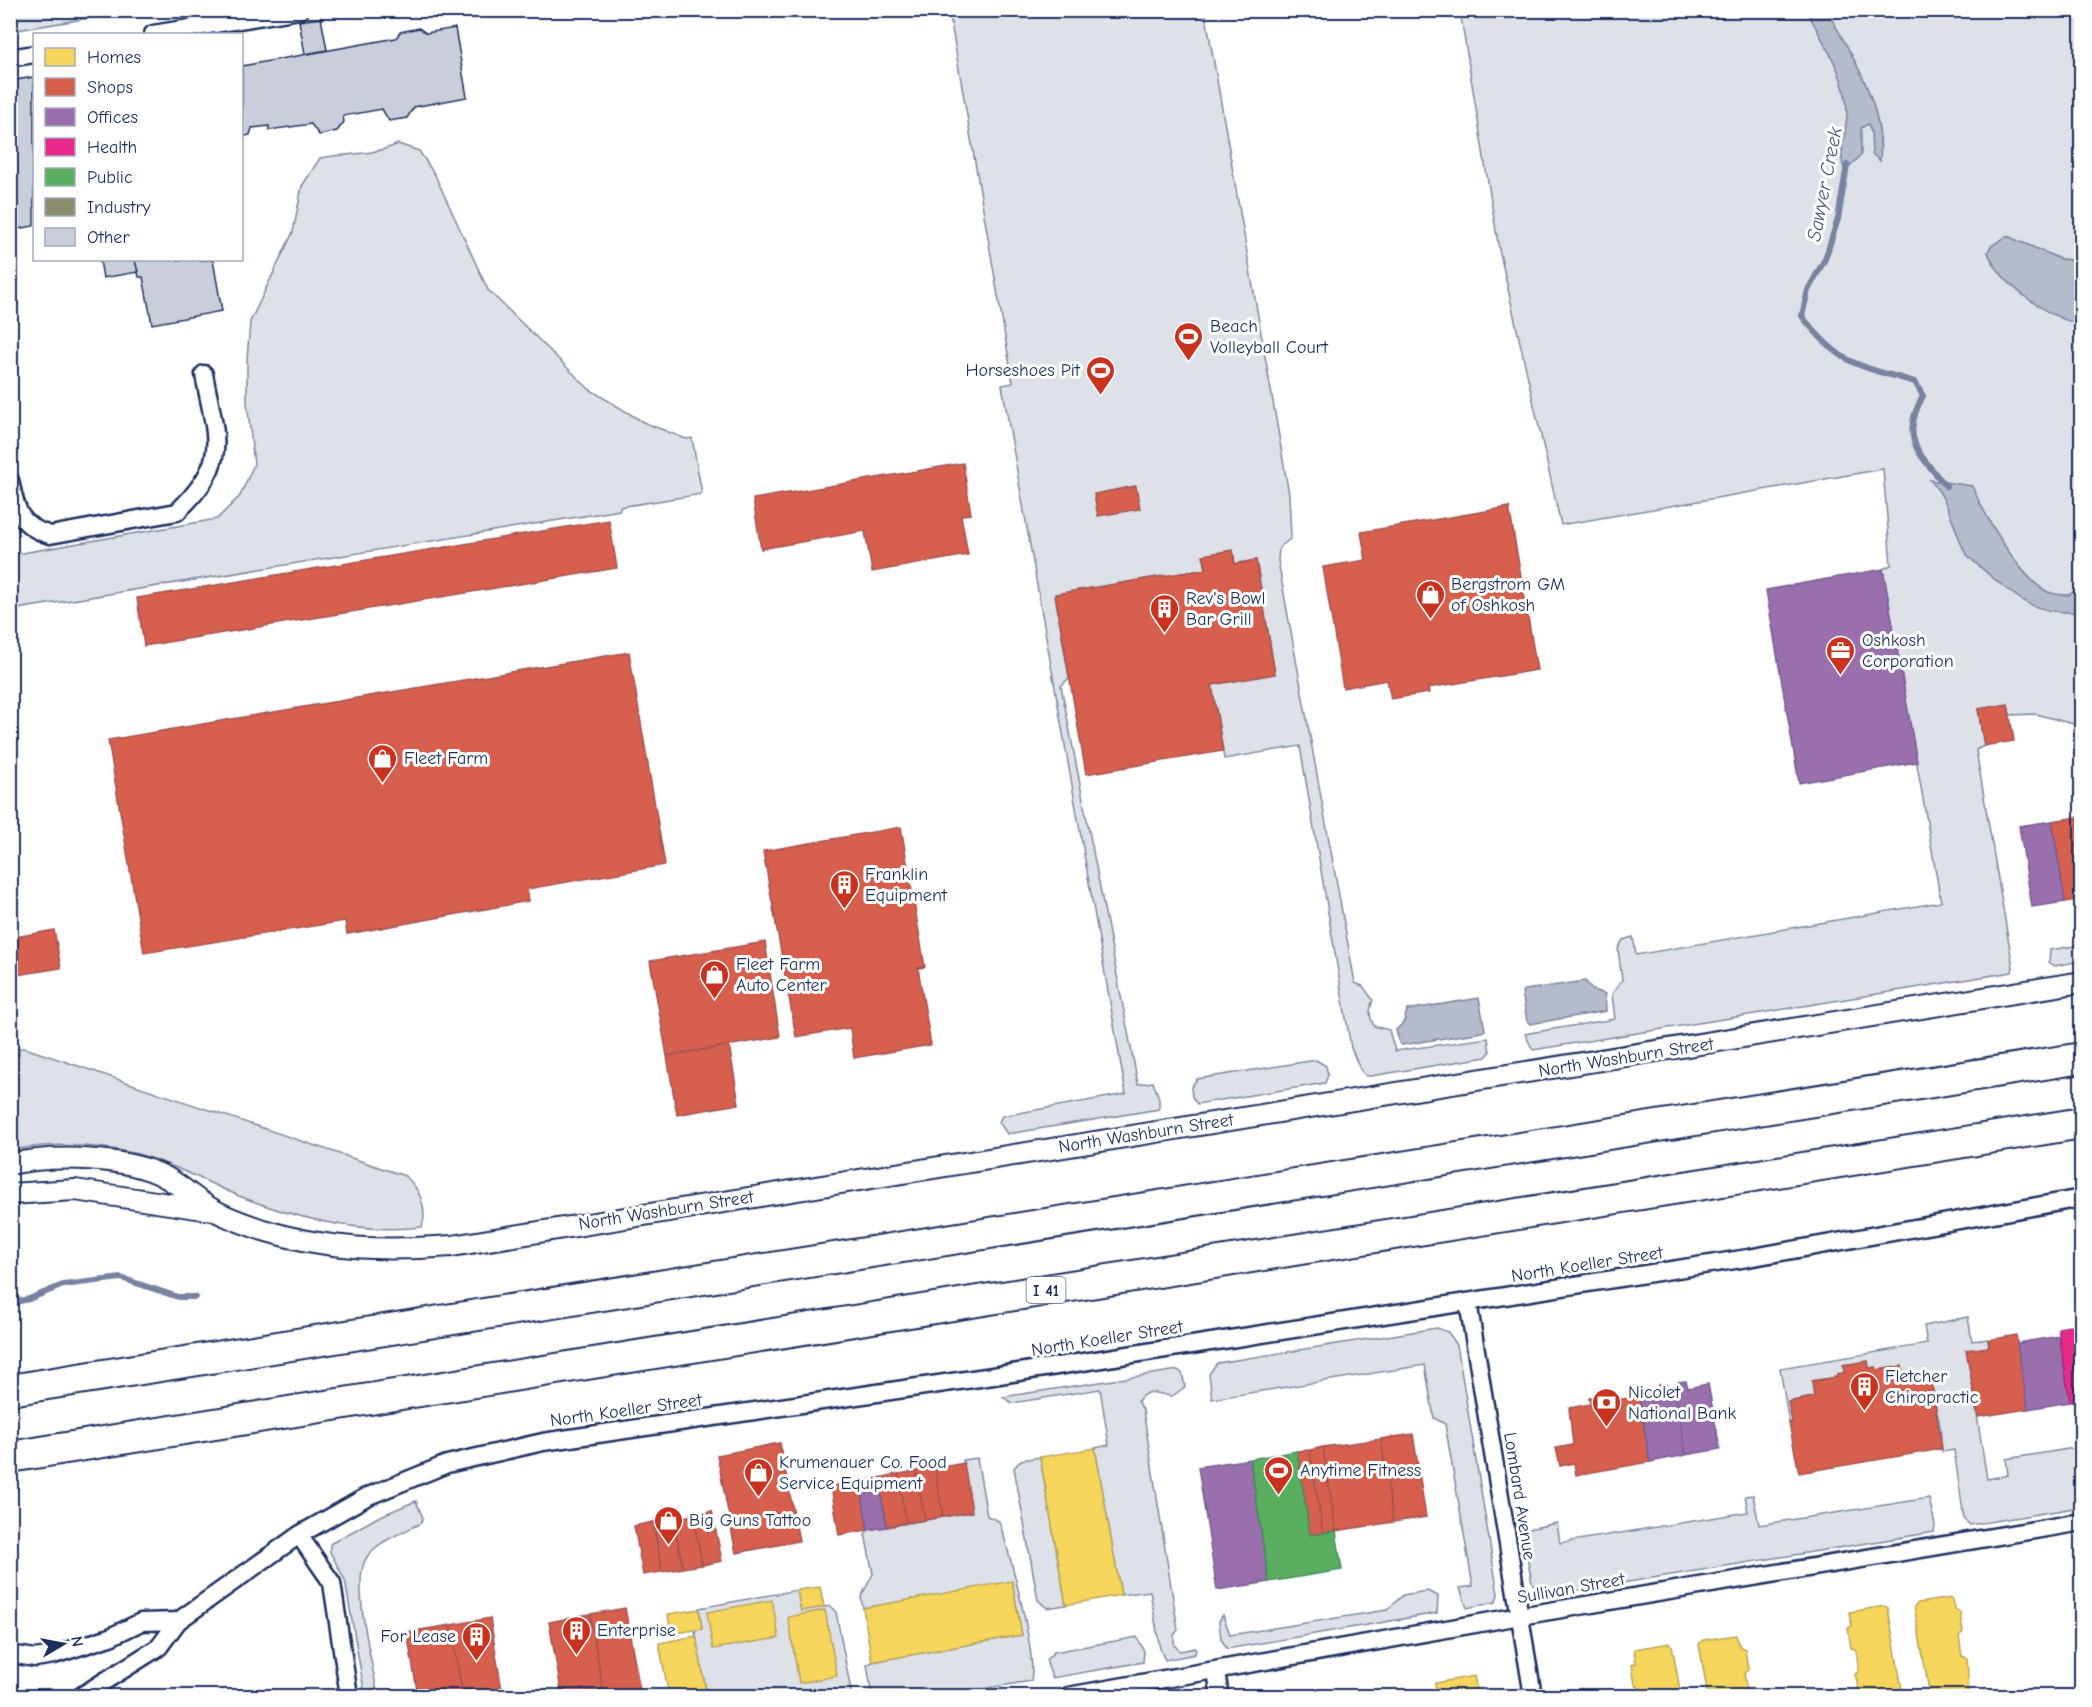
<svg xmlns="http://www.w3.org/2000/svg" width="2092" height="1707" font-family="'Comic Neue',sans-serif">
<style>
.green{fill:#dee1e7;stroke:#7c88a2;stroke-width:1.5}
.water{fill:#b5bbca;stroke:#77839f;stroke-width:1.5}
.homes{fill:#f6d55c;stroke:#b4a35d;stroke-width:1.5}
.shops{fill:#d6604d;stroke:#9e5152;stroke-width:1.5}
.offices{fill:#9970ab;stroke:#735c94;stroke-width:1.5}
.health{fill:#e7298a;stroke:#aa2b7d;stroke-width:1.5}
.public{fill:#5aae61;stroke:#478860;stroke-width:1.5}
.industry{fill:#8c8c6e;stroke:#6a7069;stroke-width:1.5}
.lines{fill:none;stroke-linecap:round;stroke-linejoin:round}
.stream{stroke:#77839f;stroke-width:6}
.building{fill:#caceda;stroke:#1b2f5e;stroke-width:1.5}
.minor-casing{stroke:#1b2f5e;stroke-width:21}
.tertiary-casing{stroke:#1b2f5e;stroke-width:24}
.motorway-casing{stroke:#1b2f5e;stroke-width:34}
.minor{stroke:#fff;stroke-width:16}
.tertiary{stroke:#fff;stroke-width:20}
.motorway{stroke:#fff;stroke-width:30}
.labels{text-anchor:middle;stroke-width:6;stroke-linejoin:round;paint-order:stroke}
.shield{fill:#fff;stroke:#5f6d8e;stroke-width:1.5}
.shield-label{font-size:16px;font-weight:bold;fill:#1b2f5e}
.poi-label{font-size:18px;fill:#1b2f5e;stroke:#fff;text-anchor:start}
.street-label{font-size:18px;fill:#1b2f5e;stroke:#fff}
.water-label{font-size:20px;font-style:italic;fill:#49597e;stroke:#fff}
</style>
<rect width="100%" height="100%" fill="#fff"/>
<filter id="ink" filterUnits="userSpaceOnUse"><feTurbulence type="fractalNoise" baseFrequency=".0167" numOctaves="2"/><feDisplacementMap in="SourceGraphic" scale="12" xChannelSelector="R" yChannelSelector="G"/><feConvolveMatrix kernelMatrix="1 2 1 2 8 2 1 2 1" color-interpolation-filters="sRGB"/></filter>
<g filter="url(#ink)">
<path class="green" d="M11,10H132V11L11,31Z
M949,11H1205L1289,494L1291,538L1279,548L1278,561L1355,983L1363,986L1373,1000C1369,1010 1369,1016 1374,1026L1389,1030L1395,1051L1488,1038L1490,1052L1486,1057L1371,1076H1366L1360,1069L1351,1048L1300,746L1224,759L1212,685L1275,674L1256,560L1235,564L1232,550L1204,555L1206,569L1055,594L1069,678L1061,686L1138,1084L1153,1082L1159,1098V1109L1007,1134L999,1122L1002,1116L1126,1094L1002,385L1013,383Z
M1460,11H2081V261L2060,259L2007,236L1988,252C1998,280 2052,320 2082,324L2081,726L2036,714L2010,715L2008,704L1978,709L1984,746L1976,750L2013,967L2012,972L1533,1050L1525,1034L1529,1033L1615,1019L1612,994L1622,980L1618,949L1623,940L1633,937L1636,955L1941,902L1883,569L1891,565L1883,469L1561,525L1499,249Z
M398,144L419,151L435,175L488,290L589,389L643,422L686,439L692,438L702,494L620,507V510L11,610V555L217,519L240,496L254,464L247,402V360L250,322L293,232L302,186L320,158C348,153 372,156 398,144Z
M2081,945V961L2055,966L2049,962L2050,950Z
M19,1048H25L405,1176C419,1187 428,1209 422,1227C361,1234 295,1218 239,1196C210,1184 181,1168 151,1158C108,1144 55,1142 11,1150V1052L19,1055Z
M1316,1060L1326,1066L1328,1075L1325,1083L1197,1104L1192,1097L1191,1087L1197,1079Z
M1968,1317L1972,1341L1988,1339L1989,1347L1967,1351L1987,1479L2008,1475L2006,1459L2081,1447V1507L1970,1525L1964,1519L1954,1450L1942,1452L1940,1425L1929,1377L1905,1381L1877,1370L1876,1367L1869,1368L1868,1361L1844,1365V1373L1837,1374V1377L1812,1381L1814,1397L1790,1401L1792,1422L1789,1423L1780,1368L1927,1344L1924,1326Z
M1437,1328L1448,1332L1457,1345L1498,1594L1496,1602L1467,1608L1460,1588L1473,1586L1445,1424L1434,1418L1425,1365L1212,1399L1209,1374L1217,1363Z
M1178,1370L1182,1373L1185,1387L1172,1396C1157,1394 1147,1387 1138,1401L1143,1410L1178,1630L1174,1635V1645L1180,1651L1196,1648L1195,1654L1165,1660L1160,1649L1150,1591L1121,1595L1095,1448L1109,1445L1100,1389L1012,1403L1003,1397Z
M1040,1457L1066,1605L1047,1608L1038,1600L1014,1468L1021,1460Z
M977,1458L987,1516L999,1521C1009,1551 1037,1653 1031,1681L939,1696H872L867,1665L872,1662L1022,1635L1012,1582L863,1608L861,1597L873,1574L865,1534L868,1530L972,1512L963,1460Z
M1753,1495L1759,1525L1929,1498L1935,1525L1934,1532L1555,1594L1540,1593L1532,1583L1523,1536L1529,1529L1557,1523L1560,1543L1748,1512L1745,1496Z
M416,1501L423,1518L421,1523C404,1532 378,1541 367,1557C350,1580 373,1666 378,1696H365L345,1580L330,1552V1544L378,1517Z
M797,1590L801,1611L830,1606L836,1612L852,1696H707L695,1630L702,1629L699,1608Z
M1427,1591L1438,1596L1437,1613L1227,1649L1221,1639L1219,1621L1223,1615L1230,1635L1387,1610L1403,1595Z
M1137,1637L1144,1651L1143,1662L1052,1678L1046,1660L1054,1652Z"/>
<path class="water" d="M1807,11H1827C1853,56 1885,107 1880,161L1872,154L1871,132L1868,124L1861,128V155L1845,172C1837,153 1847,133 1847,113C1847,75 1823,43 1807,11Z
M2007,236L2060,259L2081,261V324C2049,319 1999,283 1988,252L1991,246Z
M1930,480L1972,486C1985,516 2018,575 2046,591C2053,595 2062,595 2069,595L2081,585V612C2038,615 2019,601 1987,573C1980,566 1968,559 1964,550C1952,524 1950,502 1930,480Z
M1585,981L1593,990L1605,994L1606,1011L1530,1024L1527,1021L1522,992L1525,990Z
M1479,998L1485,1030L1482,1032L1402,1045L1399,1043L1396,1030L1404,1022L1407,1010Z"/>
<path class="homes" d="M1095,1448L1121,1595L1066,1605L1040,1457Z
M1012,1581L1022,1635L872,1662L863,1608Z
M820,1587L824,1607L801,1611L797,1590Z
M1951,1598L1955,1610L1960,1612L1963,1632L1959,1636L1962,1656L1967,1658L1969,1694L1930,1696L1914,1606L1918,1603Z
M772,1600L779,1638L713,1649L707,1612Z
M1885,1606L1888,1608L1903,1696H1860L1855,1674L1859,1671L1856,1651L1851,1648L1848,1628L1852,1626L1849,1612Z
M699,1609L702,1629L671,1634L668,1614Z
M825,1610L837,1676L799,1683L788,1617Z
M1736,1635L1740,1647L1745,1649L1748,1670L1744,1673L1747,1693H1750L1752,1696H1708L1699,1644L1703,1640Z
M696,1636L707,1696H669L659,1643Z
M1670,1643L1672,1645L1681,1696H1641L1640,1688L1635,1685L1632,1665L1636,1663L1634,1649Z
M1474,1676L1478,1696H1437L1435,1683Z"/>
<path class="shops" d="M963,463L971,514L961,515L968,555L872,572L865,531L761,549L753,499Z
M1136,486L1140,509L1098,516L1094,494Z
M1509,507L1537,670L1428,688L1429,693L1391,699L1387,680L1343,688L1323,567L1366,560L1361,532Z
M609,520L617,568L144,646L137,598Z
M1233,550L1235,564L1256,560L1275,674L1212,685L1223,751L1086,774L1055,594L1206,569L1203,555Z
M629,652L665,865L527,889L529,901L347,934L345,921L144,953L108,740Z
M2008,704L2014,741L1984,746L1978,709Z
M2082,816V840L2078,817Z
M2078,817L2082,840V899L2065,902L2052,821Z
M901,827L925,967L918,968L931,1045L854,1058L850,1028L796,1037L763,851Z
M54,930L61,968L10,976V938Z
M765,942L780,1037L667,1056L650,961Z
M729,1045L739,1104L677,1115L667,1056Z
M2016,1335L2028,1409L1978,1417L1966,1350L1989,1347L1988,1340Z
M1868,1361L1869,1368L1876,1367L1877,1370L1902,1366L1905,1381L1931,1378L1942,1449L1799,1473L1789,1423L1792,1422L1788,1402L1814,1397L1812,1381L1837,1377V1374L1844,1373L1843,1365Z
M1615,1393L1617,1400L1639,1396L1650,1462L1576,1475L1574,1463L1560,1466L1556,1448L1573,1445L1569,1408L1590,1404L1589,1398L1596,1397L1601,1401L1605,1400L1608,1394Z
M1413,1434L1426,1517L1393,1522L1381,1439Z
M1381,1439L1393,1522L1336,1531L1323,1447Z
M780,1443L799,1541L736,1553L717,1455Z
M1323,1447L1336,1531L1323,1533L1310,1450Z
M1310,1450L1323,1533L1310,1535L1297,1451Z
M964,1463L972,1512L943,1517L935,1468Z
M935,1468L943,1517L925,1520L916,1471Z
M916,1471L925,1520L906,1523L898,1474Z
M898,1474L906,1523L887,1527L878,1478Z
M860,1481L868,1530L839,1535L831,1486Z
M712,1511L722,1561L702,1565L693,1515Z
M693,1515L702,1565L683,1568L673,1519Z
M673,1519L683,1568L662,1572L653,1522Z
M653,1522L662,1572L643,1575L634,1526Z
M625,1608L641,1696H604L590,1614Z
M590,1614L603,1690L562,1696L549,1622Z
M490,1618L503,1696H463L450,1625Z
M450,1625L463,1696H418L407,1632Z"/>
<path class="offices" d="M1883,569L1917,762L1799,783L1766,590Z
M2052,821L2065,902L2032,907L2019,826Z
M2059,1336L2070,1402L2028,1409L2017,1343Z
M1686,1381L1688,1388L1708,1384L1720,1449L1686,1455L1674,1390L1679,1386L1678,1382Z
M1666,1384L1667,1388L1674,1390L1686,1455L1650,1462L1639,1396L1659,1392L1658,1385Z
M1250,1459L1269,1582L1217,1590L1198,1467Z
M878,1478L887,1527L868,1530L860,1481Z"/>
<path class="health" d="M2082,1324V1400L2070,1402L2058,1328Z"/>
<path class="public" d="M1297,1451L1310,1535L1336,1531L1342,1570L1269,1582L1250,1459Z"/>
<path class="industry" d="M1416,1691L1417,1696H1389V1695Z"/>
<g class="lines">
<path class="stream" d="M1847,165L1838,219L1825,259L1808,290L1802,316C1841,366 1857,365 1915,382L1923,396C1899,438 1919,454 1946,486
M10,1303L29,1299L63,1285L121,1278L178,1297H195"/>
</g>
<path class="building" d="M321,18L327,50L305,54L299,21Z
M419,28L426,33L455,28L467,97L414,107L407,118L389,121L382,109L343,116L344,122L337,131L319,135L311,124L269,130V126L252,128L250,135L242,137V66L396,38L400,32Z
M34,77V226L18,229L15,214L10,215V81Z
M100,260H135L138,272L103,278Z
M135,260H213L222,311L152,324L143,277H139Z"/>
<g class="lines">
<defs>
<path id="minor" d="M153,34L300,10
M10,58L34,54
M10,480C16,510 19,526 50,535L177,512C231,460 216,440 204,374
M1468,1302L1533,1696
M299,1535L332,1583L349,1696
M10,1654L35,1658L54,1655L110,1637L141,1622L178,1621
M1216,1672L1220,1696
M81,1696L159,1647L178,1621L299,1535L366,1497L447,1464L543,1442L993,1376L1748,1258L2082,1198
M1068,1696L1520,1616L2082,1522"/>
<path id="tertiary" d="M10,1164C53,1155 129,1156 167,1178C183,1187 196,1200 212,1209C227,1218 246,1224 263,1230C328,1250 385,1251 452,1246L2082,982
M10,1194L75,1190L210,1210"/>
<path id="motorway" d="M10,1390L2082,1058
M10,1457L2082,1123"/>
</defs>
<use href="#minor" class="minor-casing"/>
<use href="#tertiary" class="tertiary-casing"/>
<use href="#motorway" class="motorway-casing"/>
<use href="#minor" class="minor"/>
<use href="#tertiary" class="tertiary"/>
<use href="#motorway" class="motorway"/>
</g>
</g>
<defs>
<symbol id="stadium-pin" viewBox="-11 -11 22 30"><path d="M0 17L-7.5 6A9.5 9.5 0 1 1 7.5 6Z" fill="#c8321e" stroke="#fff"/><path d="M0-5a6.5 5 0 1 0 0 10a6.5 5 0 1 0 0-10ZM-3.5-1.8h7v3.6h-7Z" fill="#fff"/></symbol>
<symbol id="shop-pin" viewBox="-11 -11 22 30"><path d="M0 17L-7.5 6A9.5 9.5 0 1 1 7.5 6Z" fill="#c8321e" stroke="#fff"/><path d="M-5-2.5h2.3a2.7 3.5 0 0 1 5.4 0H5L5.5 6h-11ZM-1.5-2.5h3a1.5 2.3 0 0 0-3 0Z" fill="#fff"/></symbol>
<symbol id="building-pin" viewBox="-11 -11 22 30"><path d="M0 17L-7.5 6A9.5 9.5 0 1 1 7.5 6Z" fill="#c8321e" stroke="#fff"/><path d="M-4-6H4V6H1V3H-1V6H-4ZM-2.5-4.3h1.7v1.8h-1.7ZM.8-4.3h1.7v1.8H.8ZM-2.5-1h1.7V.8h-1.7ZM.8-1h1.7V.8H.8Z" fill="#fff"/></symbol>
<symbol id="office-pin" viewBox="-11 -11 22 30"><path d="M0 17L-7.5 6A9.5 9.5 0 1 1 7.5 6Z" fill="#c8321e" stroke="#fff"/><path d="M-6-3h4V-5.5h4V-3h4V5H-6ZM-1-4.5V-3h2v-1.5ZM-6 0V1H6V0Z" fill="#fff"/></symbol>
<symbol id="bank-pin" viewBox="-11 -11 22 30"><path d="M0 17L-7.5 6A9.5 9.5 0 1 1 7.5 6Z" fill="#c8321e" stroke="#fff"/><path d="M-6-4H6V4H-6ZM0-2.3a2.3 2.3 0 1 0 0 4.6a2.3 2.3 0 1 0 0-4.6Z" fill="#fff"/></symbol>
</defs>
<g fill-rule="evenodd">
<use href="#stadium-pin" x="1172" y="320" width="33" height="45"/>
<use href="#stadium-pin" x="1084" y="354" width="33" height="45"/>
<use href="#shop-pin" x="1414" y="578" width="33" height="45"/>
<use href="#building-pin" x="1148" y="592" width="33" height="45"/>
<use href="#office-pin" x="1824" y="634" width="33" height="45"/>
<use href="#shop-pin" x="366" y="742" width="33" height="45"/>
<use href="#building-pin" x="828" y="868" width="33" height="45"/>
<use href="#shop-pin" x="698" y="958" width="33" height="45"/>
<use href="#building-pin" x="1848" y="1370" width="33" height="45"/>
<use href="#bank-pin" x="1590" y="1386" width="33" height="45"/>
<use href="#stadium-pin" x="1262" y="1454" width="33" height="45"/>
<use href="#shop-pin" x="742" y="1456" width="33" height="45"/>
<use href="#shop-pin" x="652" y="1504" width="33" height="45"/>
<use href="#building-pin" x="560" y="1614" width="33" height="45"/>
<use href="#building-pin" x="460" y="1620" width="33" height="45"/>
</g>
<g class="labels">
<rect class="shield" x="1026.5" y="1277" width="39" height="26" rx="4.5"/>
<g class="shield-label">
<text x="1046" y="1296">I 41</text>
</g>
<g class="poi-label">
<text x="1210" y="332">Beach<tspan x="1210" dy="21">Volleyball Court</tspan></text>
<text x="1080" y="376" text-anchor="end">Horseshoes Pit</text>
<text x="1451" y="590">Bergstrom GM<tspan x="1451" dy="21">of Oshkosh</tspan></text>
<text x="1186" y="604">Rev's Bowl<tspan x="1186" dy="21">Bar Grill</tspan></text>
<text x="1862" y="646">Oshkosh<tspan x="1862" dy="21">Corporation</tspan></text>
<text x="404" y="764">Fleet Farm</text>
<text x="865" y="880">Franklin<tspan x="865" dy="21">Equipment</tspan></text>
<text x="736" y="970">Fleet Farm<tspan x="736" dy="21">Auto Center</tspan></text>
<text x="1885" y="1382">Fletcher<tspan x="1885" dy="21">Chiropractic</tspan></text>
<text x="1628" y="1398">Nicolet<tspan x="1628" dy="21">National Bank</tspan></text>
<text x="779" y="1468">Krumenauer Co. Food<tspan x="779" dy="21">Service Equipment</tspan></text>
<text x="1300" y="1476">Anytime Fitness</text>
<text x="689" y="1526">Big Guns Tattoo</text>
<text x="597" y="1636">Enterprise</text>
<text x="456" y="1642" text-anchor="end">For Lease</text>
</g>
<g class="street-label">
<text transform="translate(1626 1057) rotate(-9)" y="6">North Washburn Street</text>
<text transform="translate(1146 1133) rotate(-9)" y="6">North Washburn Street</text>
<text transform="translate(666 1210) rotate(-9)" y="6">North Washburn Street</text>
<text transform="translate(1587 1264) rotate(-9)" y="6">North Koeller Street</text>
<text transform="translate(1107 1338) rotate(-9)" y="6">North Koeller Street</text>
<text transform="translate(626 1410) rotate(-8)" y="6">North Koeller Street</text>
<text transform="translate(1520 1496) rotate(81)" y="6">Lombard Avenue</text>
<text transform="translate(1571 1588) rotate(-10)" y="6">Sullivan Street</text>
</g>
<g class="water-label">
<text transform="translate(1824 184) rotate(-79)" y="7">Sawyer Creek</text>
</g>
</g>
<rect width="2092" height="1707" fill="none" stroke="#fff" stroke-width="36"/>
<rect x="18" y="18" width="2056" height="1671" fill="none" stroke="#1b2f5e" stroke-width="2" filter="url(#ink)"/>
<rect x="33" y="33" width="210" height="228" fill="#ffffff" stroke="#a4acbf" stroke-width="1.5"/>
<rect x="45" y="48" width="30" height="18" fill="#f6d55c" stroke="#a4acbf" stroke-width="1.5"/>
<text x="87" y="63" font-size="18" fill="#1b2f5e">Homes</text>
<rect x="45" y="78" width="30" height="18" fill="#d6604d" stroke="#a4acbf" stroke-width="1.5"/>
<text x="87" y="93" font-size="18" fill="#1b2f5e">Shops</text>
<rect x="45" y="108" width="30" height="18" fill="#9970ab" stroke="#a4acbf" stroke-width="1.5"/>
<text x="87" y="123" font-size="18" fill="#1b2f5e">Offices</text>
<rect x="45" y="138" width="30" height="18" fill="#e7298a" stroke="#a4acbf" stroke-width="1.5"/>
<text x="87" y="153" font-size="18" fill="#1b2f5e">Health</text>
<rect x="45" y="168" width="30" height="18" fill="#5aae61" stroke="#a4acbf" stroke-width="1.5"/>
<text x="87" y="183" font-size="18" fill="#1b2f5e">Public</text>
<rect x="45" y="198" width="30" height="18" fill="#8c8c6e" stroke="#a4acbf" stroke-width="1.5"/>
<text x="87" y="213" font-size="18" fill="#1b2f5e">Industry</text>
<rect x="45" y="228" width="30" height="18" fill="#caceda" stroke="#a4acbf" stroke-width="1.5"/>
<text x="87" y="243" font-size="18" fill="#1b2f5e">Other</text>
<g transform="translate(63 1644) rotate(80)" stroke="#ffffff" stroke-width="4.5" paint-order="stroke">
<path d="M0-4.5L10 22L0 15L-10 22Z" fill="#1b2f5e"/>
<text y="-9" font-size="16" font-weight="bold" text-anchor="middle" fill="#1b2f5e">N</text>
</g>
</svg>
